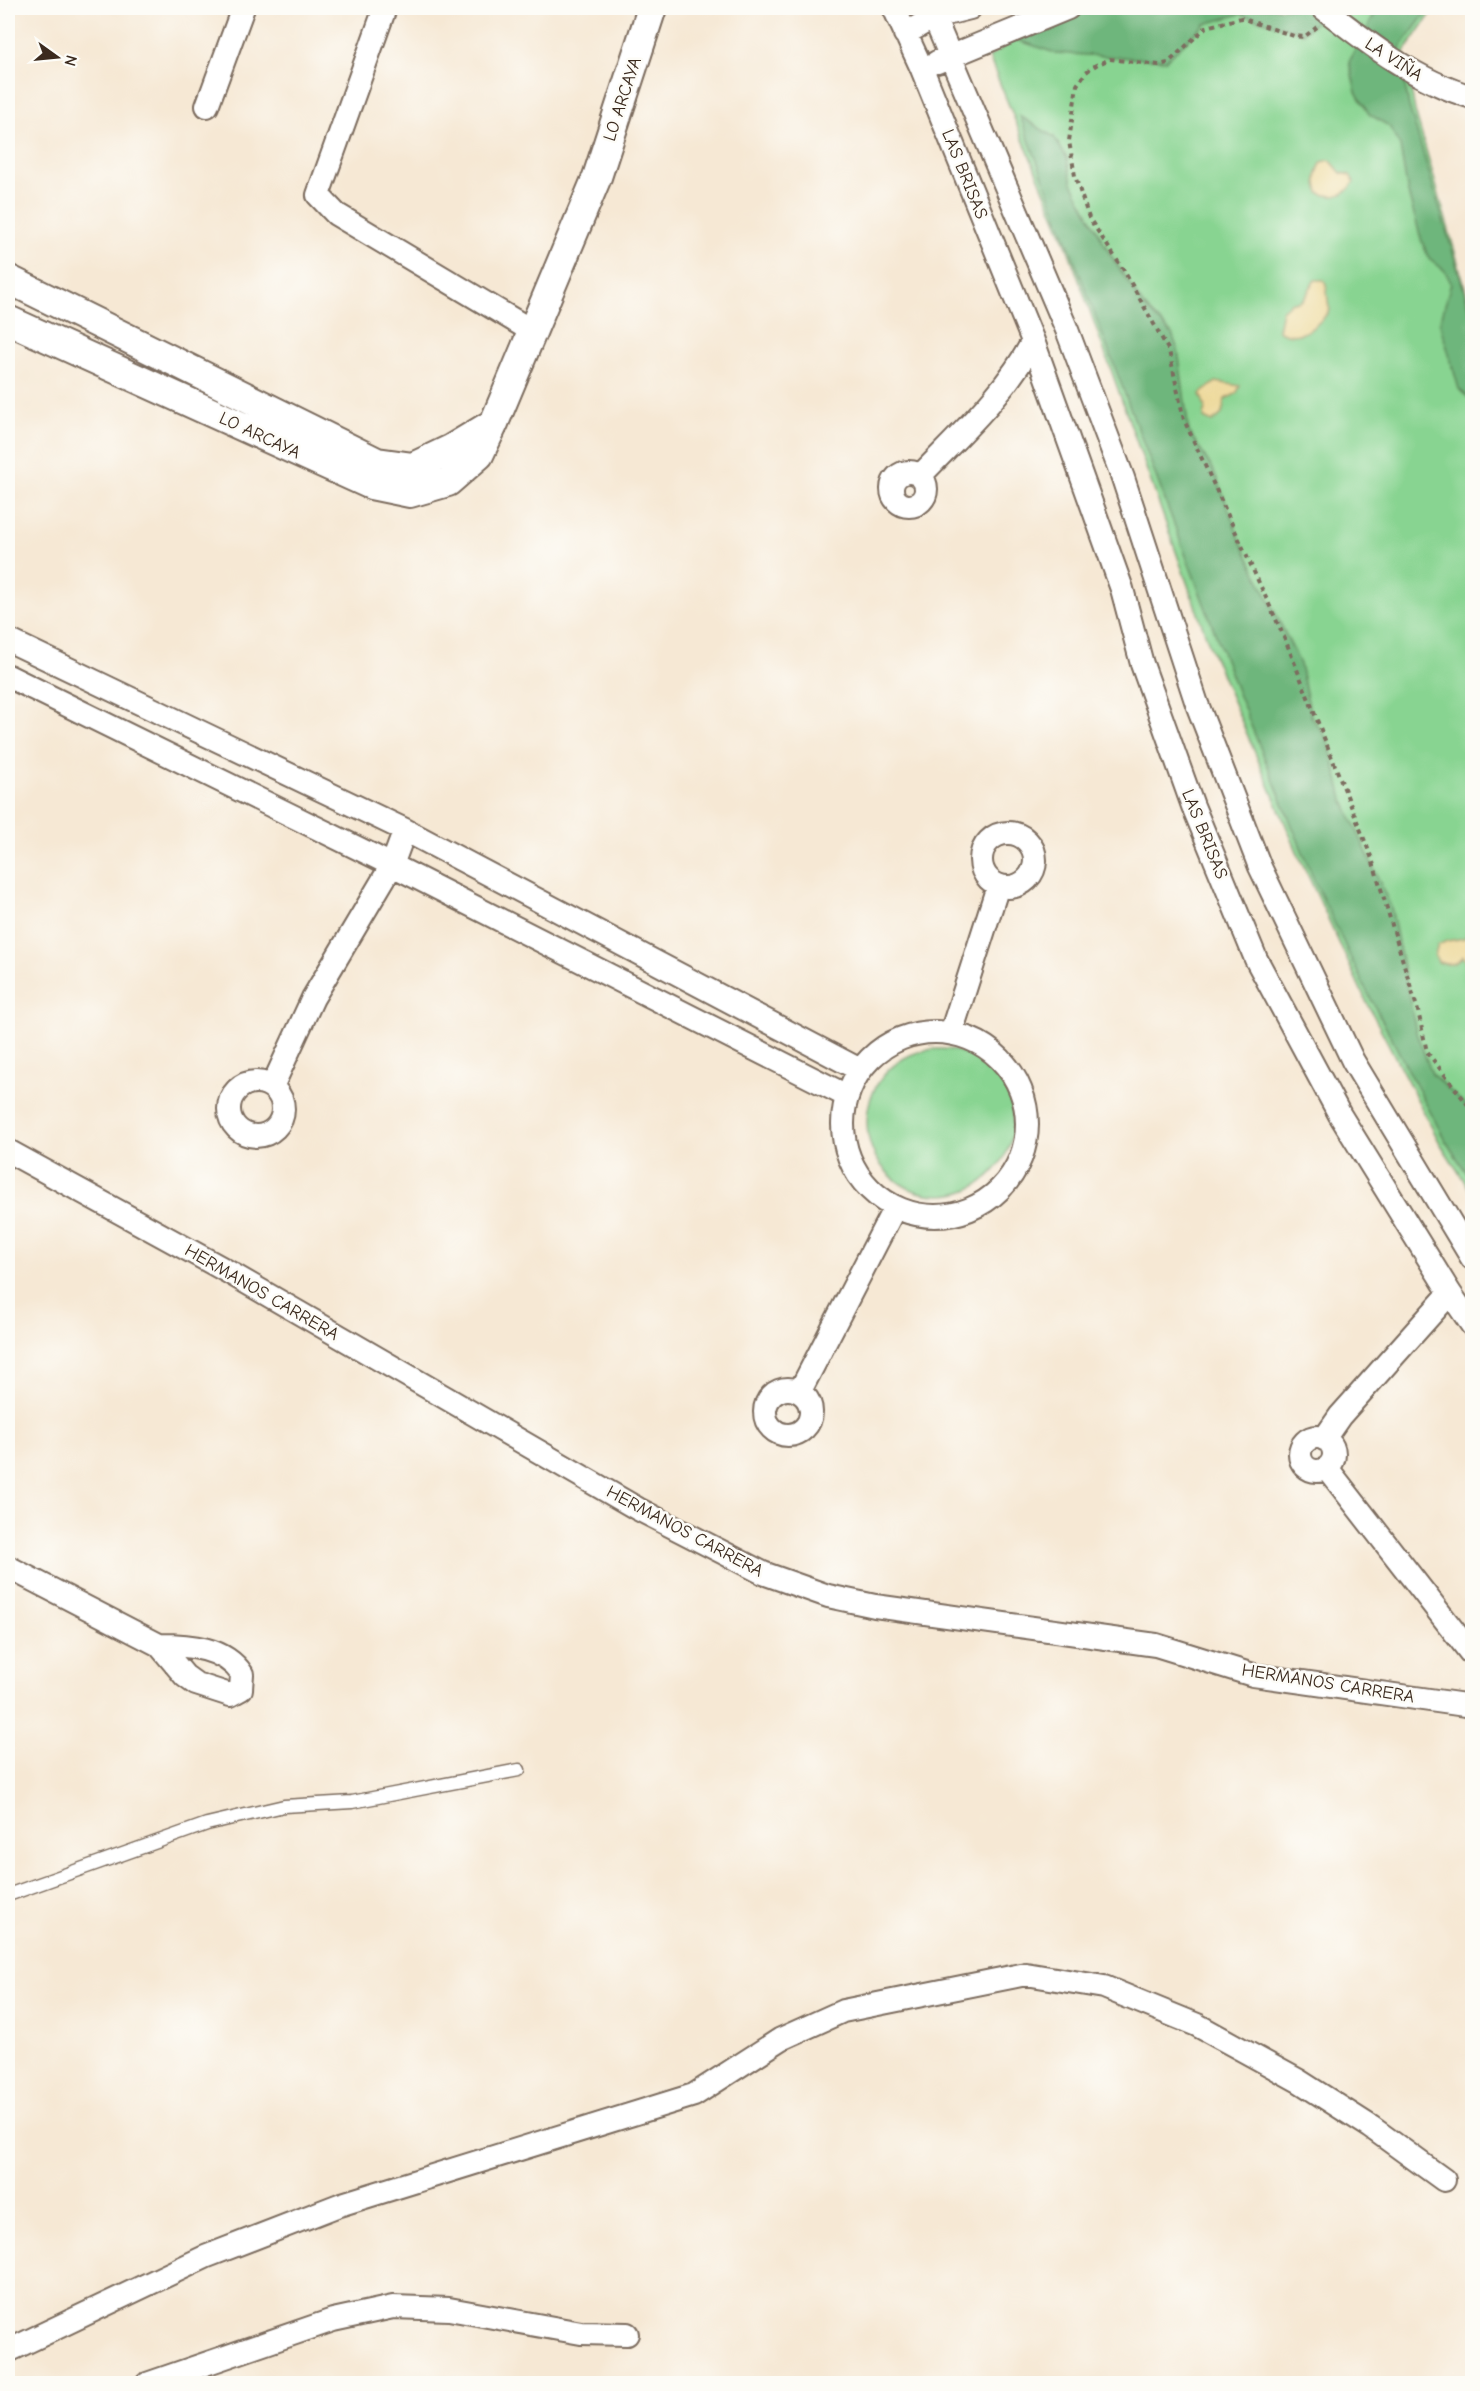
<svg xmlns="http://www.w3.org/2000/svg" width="1480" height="2391" font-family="'Comic Neue',sans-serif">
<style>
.green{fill:#88d491;stroke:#627f58;stroke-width:1.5}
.forest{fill:#6eb67b;stroke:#54704c;stroke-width:1.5}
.sand{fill:#eeda9e;stroke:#94825e;stroke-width:1.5}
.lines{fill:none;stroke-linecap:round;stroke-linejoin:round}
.service-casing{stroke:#7c6c5e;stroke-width:15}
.minor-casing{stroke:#7c6c5e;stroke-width:26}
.tertiary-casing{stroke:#7c6c5e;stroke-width:32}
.path{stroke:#7c6c5e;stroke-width:4;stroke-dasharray:4.5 4.5;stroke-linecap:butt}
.service{stroke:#fff;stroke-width:12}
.minor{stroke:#fff;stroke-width:22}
.tertiary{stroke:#fff;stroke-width:28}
.labels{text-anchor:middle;stroke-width:5;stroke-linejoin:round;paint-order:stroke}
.street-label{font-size:18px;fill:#3b2a1e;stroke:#fdfcf7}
</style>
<rect width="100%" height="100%" fill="#fdfcf7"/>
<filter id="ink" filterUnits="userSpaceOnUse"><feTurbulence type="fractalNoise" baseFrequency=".0167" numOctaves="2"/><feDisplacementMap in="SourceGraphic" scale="12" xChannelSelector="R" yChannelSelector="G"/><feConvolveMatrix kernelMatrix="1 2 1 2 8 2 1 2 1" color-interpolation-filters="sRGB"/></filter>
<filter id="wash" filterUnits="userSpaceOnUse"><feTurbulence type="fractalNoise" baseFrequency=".008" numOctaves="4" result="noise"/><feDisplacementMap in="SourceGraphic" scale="24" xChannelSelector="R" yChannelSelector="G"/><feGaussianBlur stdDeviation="1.35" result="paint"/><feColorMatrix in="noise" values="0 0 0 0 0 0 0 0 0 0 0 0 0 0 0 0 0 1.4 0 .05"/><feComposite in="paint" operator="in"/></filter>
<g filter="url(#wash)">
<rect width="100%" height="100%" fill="#f6e8d4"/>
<path class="green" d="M1090,8H1435L1404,53L1415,111L1472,312V1193L1440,1143L1367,1003L1299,856L1210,647L1065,241L989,57L1019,37Z
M867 1122a73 73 0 1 1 146 0a73 73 0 1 1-146 0Z"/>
<path class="forest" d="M1083,8H1332L1303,33L1240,14L1205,24L1166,60L1055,53L1014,39Z
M1378,8H1429L1398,51L1409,106L1472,316V401L1459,389L1440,323L1451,283L1445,271L1429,258L1422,242L1408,193L1400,146L1389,126L1369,114L1356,92L1349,62Z
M1020,116L1054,137L1067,158L1072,183L1110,254L1143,305L1172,334L1178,350L1189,432L1214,471L1241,542L1300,664L1311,716L1328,740L1343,799L1391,907L1416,1032L1432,1074L1472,1111V1181L1445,1140L1363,984L1315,882L1237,691Z"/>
<path class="sand" d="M1330,160L1341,173L1350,175L1354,182C1346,196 1333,199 1319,193C1316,181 1315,173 1322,162Z
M1315,280H1324C1329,290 1326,300 1330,310C1317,327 1299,343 1278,330L1282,311L1292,302C1307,304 1307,291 1315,280Z
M1216,382L1240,386L1236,394L1225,399L1222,414L1212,422L1204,418L1205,406L1200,394Z
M1472,919V971L1463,956C1455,965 1450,966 1438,962L1435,955L1438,945L1447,941L1465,938Z"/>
</g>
<g filter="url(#ink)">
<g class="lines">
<defs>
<path id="service" d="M8,1895L207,1824L284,1806L352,1802L519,1770"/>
<path id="minor" d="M385,8L318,195L336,214L532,331
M894,8L922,69L1033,341L1122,589L1142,664L1193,806L1256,959L1340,1115L1450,1293L1472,1325
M930,8L1067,330L1123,478L1197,704L1260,867L1353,1061L1472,1258
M1323,8C1369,44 1416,81 1472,97
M905,34L934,17L970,8
M937,62L1068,8
M207,106L243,8
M892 489a17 17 0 1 1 34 0a17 17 0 1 1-34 0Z
M920,476C960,434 1006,393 1033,341
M8,640L405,830L860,1070
M8,676L392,865L847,1096
M981 860a27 27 0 1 1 54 0a27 27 0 1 1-54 0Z
M843 1124a92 92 0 1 1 184 0a92 92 0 1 1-184 0Z
M951,1033L998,886
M229 1109a27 27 0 1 1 54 0a27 27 0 1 1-54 0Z
M272,1087L313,998L392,865L405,830
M8,1151L225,1270L638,1509L763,1573L828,1596L875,1606L1156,1645L1253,1675L1472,1706
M765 1412a23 23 0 1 1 46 0a23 23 0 1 1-46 0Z
M800,1391L895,1207
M1300 1454a17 17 0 1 1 34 0a17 17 0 1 1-34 0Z
M1324,1439L1340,1416L1450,1293
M1327,1468L1470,1652
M8,1567L159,1645L185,1676L196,1684L230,1695L241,1689L242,1674C224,1647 189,1645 159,1645
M8,2351L205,2257L339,2205L694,2095L781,2039L843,2011L1026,1974L1104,1987L1197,2025L1299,2081L1371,2127L1444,2180
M147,2384L333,2320L393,2307L449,2309L581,2333L627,2334"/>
<path id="tertiary" d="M8,279L377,462L413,467L451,449L494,423
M8,320L371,485L410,493L448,482L479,455L494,423L597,177L652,8"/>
</defs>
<use href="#service" class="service-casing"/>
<use href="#minor" class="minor-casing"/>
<use href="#tertiary" class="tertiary-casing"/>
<path class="path" d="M1317,27L1304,37L1294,36L1241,18L1206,27L1168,63L1159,65L1110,59L1096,65L1086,72L1077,85L1069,141L1075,176L1089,218L1123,269L1169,351L1184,420L1285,639L1372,859L1418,1011L1427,1052L1472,1110"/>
<use href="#service" class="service"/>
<use href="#minor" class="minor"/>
<use href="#tertiary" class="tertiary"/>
</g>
</g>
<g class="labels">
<g class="street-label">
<text transform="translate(1394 59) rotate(33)" y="6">LA VIÑA</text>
<text transform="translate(622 99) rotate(-72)" y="6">LO ARCAYA</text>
<text transform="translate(965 174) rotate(68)" y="6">LAS BRISAS</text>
<text transform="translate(260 435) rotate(25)" y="6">LO ARCAYA</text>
<text transform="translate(1205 834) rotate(68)" y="6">LAS BRISAS</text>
<text transform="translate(262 1292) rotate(30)" y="6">HERMANOS CARRERA</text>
<text transform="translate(685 1531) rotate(28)" y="6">HERMANOS CARRERA</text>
<text transform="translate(1328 1683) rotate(9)" y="6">HERMANOS CARRERA</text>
</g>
</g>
<rect width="1480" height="2391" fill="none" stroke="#fdfcf7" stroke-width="30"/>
<g transform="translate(57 57) rotate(105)" stroke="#fdfcf7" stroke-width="4.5" paint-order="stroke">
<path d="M0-4.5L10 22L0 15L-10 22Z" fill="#3b2a1e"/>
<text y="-9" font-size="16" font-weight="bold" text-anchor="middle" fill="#3b2a1e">N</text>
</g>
</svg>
